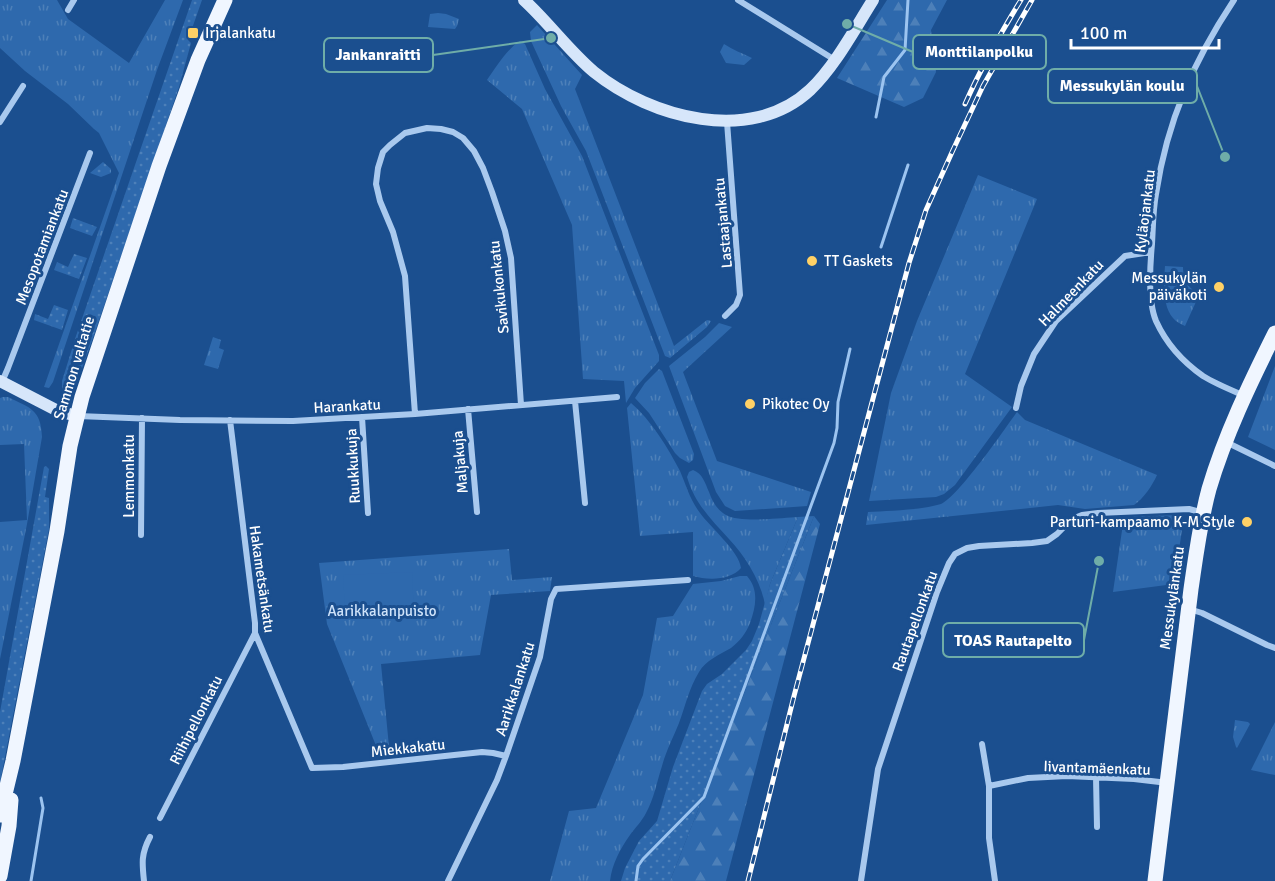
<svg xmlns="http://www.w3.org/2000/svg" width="1275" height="881" font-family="Signika,sans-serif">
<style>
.grass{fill:url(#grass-dots)}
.forest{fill:url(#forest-firs)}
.park{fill:url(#park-tufts)}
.pitch{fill:#2e69ad}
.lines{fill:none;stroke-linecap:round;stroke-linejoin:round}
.stream{stroke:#9cc4f0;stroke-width:3}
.street{stroke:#a9c9ee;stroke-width:6}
.secondary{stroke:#d6e6fa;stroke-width:12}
.primary{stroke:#f0f6ff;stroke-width:15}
.rail-casing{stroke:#fff;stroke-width:5}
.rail{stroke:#1b4f8f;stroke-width:3;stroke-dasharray:9;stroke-linecap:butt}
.poi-dot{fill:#ffd166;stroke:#1b4f8f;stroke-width:2}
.labels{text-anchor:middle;stroke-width:6;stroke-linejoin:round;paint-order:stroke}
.poi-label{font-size:15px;fill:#fff;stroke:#1b4f8f;text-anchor:start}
.street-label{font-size:15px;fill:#fff;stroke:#1b4f8f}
.park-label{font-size:15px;fill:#cfe3fa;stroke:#1b4f8f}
.leader{fill:none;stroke:#6fada8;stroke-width:2}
.callout-dot{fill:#6fada8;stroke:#1b4f8f;stroke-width:2}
.callout{fill:#1b4f8f;stroke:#6fada8;stroke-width:2}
.callout-label{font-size:16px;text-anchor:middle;font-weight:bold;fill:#fff}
</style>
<defs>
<pattern id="grass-dots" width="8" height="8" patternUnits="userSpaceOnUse" patternTransform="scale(1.5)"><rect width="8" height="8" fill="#2e69ad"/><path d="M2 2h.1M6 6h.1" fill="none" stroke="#4d80b9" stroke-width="1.8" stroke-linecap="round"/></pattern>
<pattern id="forest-firs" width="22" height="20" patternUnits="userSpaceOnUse" patternTransform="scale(1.5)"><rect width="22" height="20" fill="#2e69ad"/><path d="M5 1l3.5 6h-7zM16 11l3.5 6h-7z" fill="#4d80b9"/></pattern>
<pattern id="park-tufts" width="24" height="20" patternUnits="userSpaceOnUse" patternTransform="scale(1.5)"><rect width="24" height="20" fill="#2e69ad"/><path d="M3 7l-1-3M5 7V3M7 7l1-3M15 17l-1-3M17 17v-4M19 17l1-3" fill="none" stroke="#4d80b9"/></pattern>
</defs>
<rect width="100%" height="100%" fill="#1b4f8f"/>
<path class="grass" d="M192,0H202L188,40L191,43L179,87L92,341L71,398L62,403V381L76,336Z
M103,162L111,169V173L101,177L90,173Z
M73,218L97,227L92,236L70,228Z
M74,254L87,258L79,279L54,270L57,262L68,267Z
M54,305L68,310L62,330L34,320L35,314L48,319Z
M46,466L49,469L45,497L49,498V529L0,783V712L44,467Z
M814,516L670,881H621L625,868L639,841L657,821L673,767L702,691L707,684L722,674L746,650L752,641L759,624L770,584L798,517Z"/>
<path class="forest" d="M887,0H947L931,30L936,72L923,98L904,107L837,78Z
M814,516L820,524L726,881H670Z"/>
<path class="park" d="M0,0H57L68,19L129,63L165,0H183L157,70L53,382L49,388L44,387L119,173L99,133L94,129L68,104L25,71L0,48Z
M438,13L446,14L459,19L457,26L455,29L428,27L430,14Z
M537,25L582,75L575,89L674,346L707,320L711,321L707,327L670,358L665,356L586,151L561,106L531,41L530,32Z
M520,41L525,44L545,89L582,156L659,355V361L635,388L626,403L624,381L583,379L572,225L522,109L487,80C496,67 507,49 520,41Z
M724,44C733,50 742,53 752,58L744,65L726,63L720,52Z
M978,175L1037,199L965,374L1012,407L955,485L944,494L936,497L869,501L891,393L917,321Z
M1165,266L1183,267C1183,278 1185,283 1193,290L1192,291L1199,295L1185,326C1181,324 1176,322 1173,318C1162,306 1164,281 1165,266Z
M719,323L732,327L683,372L717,461L811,492L807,506L735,511L725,506L716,492L669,366L705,337Z
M213,337L221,340L219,348L224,350L218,369L204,365Z
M1275,366V450L1248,437Z
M659,369L662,371L694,454L693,460L689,463L680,458L675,453L649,413L635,398L645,383Z
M3,397H8C30,408 41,409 42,437L27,524L0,659V522L27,520L24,444L0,445V398Z
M631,403C651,420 668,448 680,471C686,485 690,500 700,513C710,527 739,551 741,568C730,581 707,580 693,576V532L640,536L627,408Z
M1017,412L1025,420L1157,475C1152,486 1144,498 1134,505L1085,509L1058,505L866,525L868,512C888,511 922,510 941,504C958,497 1004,430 1017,412Z
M693,470C703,474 705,483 709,492C712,501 717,510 726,515C740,523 781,518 798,517L770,584L765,605C761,581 745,556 729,539C711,519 695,504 687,477L689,472Z
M1181,515L1183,518V523L1174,584L1113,592L1124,517Z
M509,549L512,580L552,577L550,591L491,595L480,655L381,664L390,757L381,758L327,624L319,563Z
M740,576H747C759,590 756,606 750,623C746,633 740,641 731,648C719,655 706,660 699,672C689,688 685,707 679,723C673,738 666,751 662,766C657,781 654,799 646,813C642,821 635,828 630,835C620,849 612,864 610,881H550L569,811L596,808L643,695L657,618L673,616L693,584L721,581Z
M1235,720L1248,722L1250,724L1237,748L1236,747L1233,737Z
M1275,722V775L1251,770Z"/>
<path class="pitch" d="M412,572L414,617L346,620L343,575Z"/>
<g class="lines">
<path class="stream" d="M876,117L884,77L905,50L908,0
M881,247L908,165
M31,881L43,808L41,798
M636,881L638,866L643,859L704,797L834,443L837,428L838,402L850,349"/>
<path class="street" d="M738,0L835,60
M1234,0C1194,60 1167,121 1156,194C1153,210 1153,227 1152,244C1150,265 1148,302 1156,321C1166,343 1183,362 1203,376C1216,384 1231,390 1245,396
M68,10L74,0
M0,122L23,86
M725,316L736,305L740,295L727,122
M2,382L8,368L90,153
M575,401L585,503
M1016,408L1021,386L1034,354L1056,321L1125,256L1151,252
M468,409L477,512
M415,414L405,276L393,232L380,201L376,184L378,168L383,152L390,145L405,133L427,128L441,129L453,132L463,138L474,151L483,168L492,192L505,231L511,258L521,405
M78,416L180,420L293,421L415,414L617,397
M362,417L368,513
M230,420L255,623V633L312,768L343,767L482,752L493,753L506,756
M1226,442L1275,466
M141,535L142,418
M1189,609L1202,613L1267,645L1275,648
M982,744L989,786V838L995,881
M1096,777L1097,827
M989,786L1028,778L1067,776L1134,779L1168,783
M160,818L255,633
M144,881C142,863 141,854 150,837
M448,881L497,780L506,756L540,657L551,599L556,589L688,580
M861,881L878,769L937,592L949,563L955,554L967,548L979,546L1032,543L1047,541L1057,534L1072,519L1082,515L1098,513L1189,509L1204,513"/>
<path class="secondary" d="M524,0C549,23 569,51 594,72C651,118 751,145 810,90C835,66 854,30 873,0
M0,381L58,411L77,416"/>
<path class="primary" d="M0,815L13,761L57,531L70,446L82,397L159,166L198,60L225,0
M0,876L9,826L11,800
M1155,881L1191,589C1196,555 1200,522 1209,489C1225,435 1250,383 1275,333"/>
<defs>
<path id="rail" d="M965,104C981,68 1000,34 1021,0
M748,881L794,696L909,263L926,210L953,150L983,86L1032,0"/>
</defs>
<use href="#rail" class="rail-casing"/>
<use href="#rail" class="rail"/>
</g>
<g class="poi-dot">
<rect x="187" y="27" width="12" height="12" rx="3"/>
<circle cx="812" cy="261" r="6"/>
<circle cx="1219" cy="287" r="6"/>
<circle cx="750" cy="404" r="6"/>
<circle cx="1247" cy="522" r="6"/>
</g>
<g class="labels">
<g class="poi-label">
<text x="205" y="38">Irjalankatu</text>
<text x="824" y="266">TT Gaskets</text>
<text x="1207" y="283" text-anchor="end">Messukylän<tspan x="1207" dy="17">päiväkoti</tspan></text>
<text x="762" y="409">Pikotec Oy</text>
<text x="1235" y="527" text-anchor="end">Parturi-kampaamo K-M Style</text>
</g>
<g class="street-label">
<text transform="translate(1145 211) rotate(-83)" y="5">Kyläojankatu</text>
<text transform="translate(723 223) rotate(-95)" y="5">Lastaajankatu</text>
<text transform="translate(42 247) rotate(-69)" y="5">Mesopotamiankatu</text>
<text transform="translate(499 287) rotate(-96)" y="5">Savikukonkatu</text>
<text transform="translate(1071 293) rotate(-46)" y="5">Halmeenkatu</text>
<text transform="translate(74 368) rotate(-73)" y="5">Sammon valtatie</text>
<text transform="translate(347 406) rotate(-3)" y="5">Harankatu</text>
<text transform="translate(460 462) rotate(-95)" y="5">Maljakuja</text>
<text transform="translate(353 466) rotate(-93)" y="5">Ruukkukuja</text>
<text transform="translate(129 476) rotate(-90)" y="5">Lemmonkatu</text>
<text transform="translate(262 579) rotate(82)" y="5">Hakametsänkatu</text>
<text transform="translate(1172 598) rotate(-82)" y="5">Messukylänkatu</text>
<text transform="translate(915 621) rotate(-70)" y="5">Rautapellonkatu</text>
<text transform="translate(515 689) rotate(-72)" y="5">Aarikkalankatu</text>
<text transform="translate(196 720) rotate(-63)" y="5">Riihipellonkatu</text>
<text transform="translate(408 748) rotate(-6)" y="5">Miekkakatu</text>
<text transform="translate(1097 768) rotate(2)" y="5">Iivantamäenkatu</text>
</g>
<g class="park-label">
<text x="382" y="616">Aarikkalanpuisto</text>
</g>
</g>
<path class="leader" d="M847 24L913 52M551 38L433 55M1225 157L1197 86M1099 561L1084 640"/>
<g class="callout-dot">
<circle cx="847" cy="24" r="6"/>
<circle cx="551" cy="38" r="6"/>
<circle cx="1225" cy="157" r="6"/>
<circle cx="1099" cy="561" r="6"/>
</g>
<g class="callout">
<rect x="913" y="35" width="133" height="34" rx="6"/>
<rect x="324" y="38" width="109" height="34" rx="6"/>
<rect x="1048" y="69" width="149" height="34" rx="6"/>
<rect x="943" y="623" width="141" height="34" rx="6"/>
</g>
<g class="callout-label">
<text x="979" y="57">Monttilanpolku</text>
<text x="378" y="60">Jankanraitti</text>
<text x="1122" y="91">Messukylän koulu</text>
<text x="1013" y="646">TOAS Rautapelto</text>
</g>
<path d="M1071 39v9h148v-9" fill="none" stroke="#ffffff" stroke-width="3"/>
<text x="1080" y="39" font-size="18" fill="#ffffff" stroke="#1b4f8f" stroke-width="4.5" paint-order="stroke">100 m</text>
</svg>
